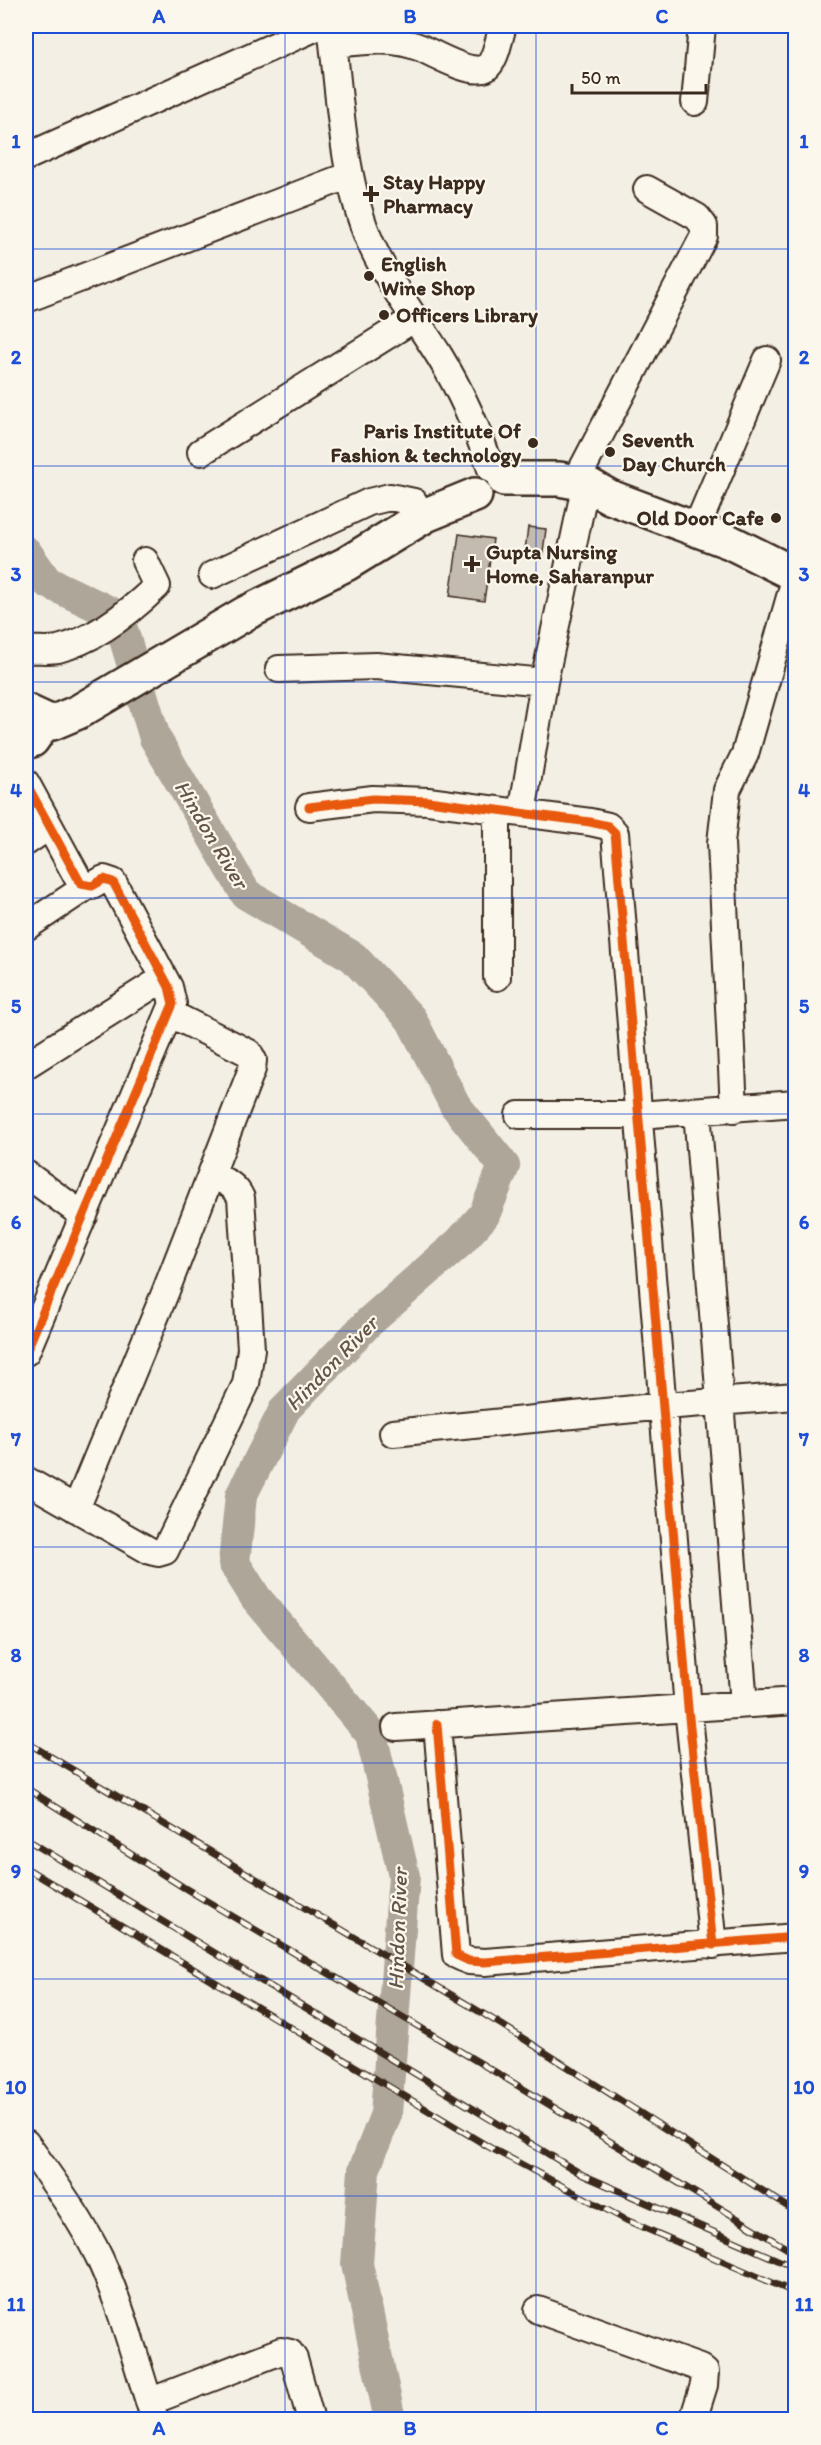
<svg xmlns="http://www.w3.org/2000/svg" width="821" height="2445" font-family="Itim,sans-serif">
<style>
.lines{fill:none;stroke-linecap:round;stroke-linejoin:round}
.river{stroke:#afa69a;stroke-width:32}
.building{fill:#c3bbb0;stroke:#3b2a1e;stroke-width:1.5}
.minor-casing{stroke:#3b2a1e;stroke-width:30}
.highway-casing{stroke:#3b2a1e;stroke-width:38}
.minor{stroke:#fbf7ec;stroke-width:26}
.highway{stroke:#fbf7ec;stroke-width:33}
.rail-casing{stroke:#3b2a1e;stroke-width:7}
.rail{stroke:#fbf7ec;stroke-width:4.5;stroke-dasharray:14;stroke-linecap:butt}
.cycleway-casing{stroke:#fbf7ec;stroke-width:13}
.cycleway{stroke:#e8590c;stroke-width:9}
.grid{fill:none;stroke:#1d4ed8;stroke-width:1.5;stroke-opacity:0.55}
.poi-dot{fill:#3b2a1e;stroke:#fbf7ec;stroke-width:2}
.labels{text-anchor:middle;stroke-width:4.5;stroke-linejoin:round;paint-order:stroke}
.poi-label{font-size:21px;font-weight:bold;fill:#3b2a1e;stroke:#fbf7ec;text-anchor:start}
.water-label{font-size:22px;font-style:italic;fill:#645549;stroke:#fbf7ec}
.neatline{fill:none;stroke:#1d4ed8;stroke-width:2}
.grid-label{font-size:20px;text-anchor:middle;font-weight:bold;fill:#1d4ed8}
</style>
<rect width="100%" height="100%" fill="#f3efe4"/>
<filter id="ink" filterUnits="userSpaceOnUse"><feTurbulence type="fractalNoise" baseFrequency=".0167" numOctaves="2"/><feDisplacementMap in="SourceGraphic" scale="12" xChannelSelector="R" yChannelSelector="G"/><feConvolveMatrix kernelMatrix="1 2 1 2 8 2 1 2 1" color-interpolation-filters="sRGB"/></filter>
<g filter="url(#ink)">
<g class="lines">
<path class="river" d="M26,552L47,582L118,616L155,738L246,894L353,957L411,1019L455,1105L504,1166L484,1215L460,1242L369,1322L285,1409L241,1496L234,1563L256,1598L371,1734L404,1876L386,2114L364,2170L357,2264L390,2420"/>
</g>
<path class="building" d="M528,527L546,529L542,560L524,558Z
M459,534L493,539L484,601L450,596Z"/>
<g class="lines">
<defs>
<path id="minor" d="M331,26C340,96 342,179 371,244C389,284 417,320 440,357C462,393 478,430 491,469
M334,44C363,41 392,36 421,48C434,54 473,76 486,68C496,61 499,37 503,26
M695,102L702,26
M26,157L319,26
M29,298L350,175
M201,452L415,318
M576,481L704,236V226L697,217L647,189
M696,529L767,360
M212,575L369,502L390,497L414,502
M26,650C36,649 48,651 58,649C95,640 130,612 157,586L145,561
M279,669L376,666L544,682
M26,783L81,884L92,886L104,879L113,882L169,987L173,1004L26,1352
M309,807L373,799L428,801L590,822L608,826L615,833L688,1708L713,1945
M497,810V977
M522,813L544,682L583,497
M26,842L48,827
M26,927L86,887
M26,1065L164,978
M734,1109L721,843L727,790L745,754L796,576
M697,1111L744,1704
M519,1115H639L796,1103
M26,1174L84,1216
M393,1433L664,1406L796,1396
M26,1480L150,1551L158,1553L165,1551L246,1384L251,1349L241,1198C235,1184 224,1181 211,1175
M76,1509L165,1293L252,1069L253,1060L249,1053L171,1014
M437,1724L456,1955L469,1961L485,1962L796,1937
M396,1727L796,1701
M26,2143C52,2180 80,2217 100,2259C123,2310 137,2366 155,2420
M538,2310L700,2368L705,2372L704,2385L693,2420
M149,2402L281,2351L290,2353L294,2359L311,2420"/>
<path id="highway" d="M504,479H559L587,484L610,497L730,542L796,575
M26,711L52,723L78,712L246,613L346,564L426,515L475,495
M26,742L32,740L39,730L36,718"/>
</defs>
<use href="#minor" class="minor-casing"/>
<use href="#highway" class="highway-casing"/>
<use href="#minor" class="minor"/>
<use href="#highway" class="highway"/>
<defs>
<path id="rail" d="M26,1742L502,2025L796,2212
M26,1788L183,1887L502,2076L796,2254
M26,1839L583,2175L796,2268
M26,1868L489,2147L626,2220L796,2293"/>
</defs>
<use href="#rail" class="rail-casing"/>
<use href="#rail" class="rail"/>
<defs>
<path id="cycleway" d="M26,783L81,884L92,886L104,879L113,882L169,987L173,1004L26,1352
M309,807L373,799L428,801L590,822L608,826L615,833L688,1708L713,1945
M437,1724L456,1955L469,1961L485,1962L796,1937"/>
</defs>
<use href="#cycleway" class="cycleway-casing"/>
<use href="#cycleway" class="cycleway"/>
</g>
</g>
<path class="grid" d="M285,26V2420M536,26V2420M26,249H796M26,466H796M26,682H796M26,898H796M26,1114H796M26,1331H796M26,1547H796M26,1763H796M26,1979H796M26,2196H796"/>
<g class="poi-dot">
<path d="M368 185h6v6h6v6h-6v6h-6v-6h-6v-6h6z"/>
<circle cx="369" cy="276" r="6"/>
<circle cx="384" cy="315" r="6"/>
<circle cx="533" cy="443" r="6"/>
<circle cx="610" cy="452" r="6"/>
<circle cx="776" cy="518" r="6"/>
<path d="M469 555h6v6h6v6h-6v6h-6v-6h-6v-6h6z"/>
</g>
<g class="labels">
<g class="poi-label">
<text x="383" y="189">Stay Happy<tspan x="383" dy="24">Pharmacy</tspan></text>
<text x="381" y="271">English<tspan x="381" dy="24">Wine Shop</tspan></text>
<text x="396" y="322">Officers Library</text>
<text x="521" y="438" text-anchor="end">Paris Institute Of<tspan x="521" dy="24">Fashion &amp; technology</tspan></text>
<text x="622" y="447">Seventh<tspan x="622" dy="24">Day Church</tspan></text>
<text x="764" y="525" text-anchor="end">Old Door Cafe</text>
<text x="486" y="559">Gupta Nursing<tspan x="486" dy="24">Home, Saharanpur</tspan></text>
</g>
<g class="water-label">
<text transform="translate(212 834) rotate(59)" y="8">Hindon River</text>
<text transform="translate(331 1363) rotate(-46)" y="8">Hindon River</text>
<text transform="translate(397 1929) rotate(-88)" y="8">Hindon River</text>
</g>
</g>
<rect width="821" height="2445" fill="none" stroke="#fbf7ec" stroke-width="66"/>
<path d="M572 84v9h134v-9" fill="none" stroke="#3b2a1e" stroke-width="3"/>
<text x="581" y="84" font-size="18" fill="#3b2a1e" stroke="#fbf7ec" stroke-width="4.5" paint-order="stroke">50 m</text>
<rect x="33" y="33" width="755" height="2379" class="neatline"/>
<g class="grid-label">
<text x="159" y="23">A</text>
<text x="410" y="23">B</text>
<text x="662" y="23">C</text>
<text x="16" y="148">1</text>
<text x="804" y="148">1</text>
<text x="16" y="364">2</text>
<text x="804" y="364">2</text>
<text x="16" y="581">3</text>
<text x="804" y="581">3</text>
<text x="16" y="797">4</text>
<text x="804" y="797">4</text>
<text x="16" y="1013">5</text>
<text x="804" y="1013">5</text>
<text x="16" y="1229">6</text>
<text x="804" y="1229">6</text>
<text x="16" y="1446">7</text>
<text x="804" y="1446">7</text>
<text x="16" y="1662">8</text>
<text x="804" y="1662">8</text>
<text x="16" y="1878">9</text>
<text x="804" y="1878">9</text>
<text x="16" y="2094">10</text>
<text x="804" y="2094">10</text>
<text x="16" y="2311">11</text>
<text x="804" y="2311">11</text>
<text x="159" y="2435">A</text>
<text x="410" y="2435">B</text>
<text x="662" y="2435">C</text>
</g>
</svg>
